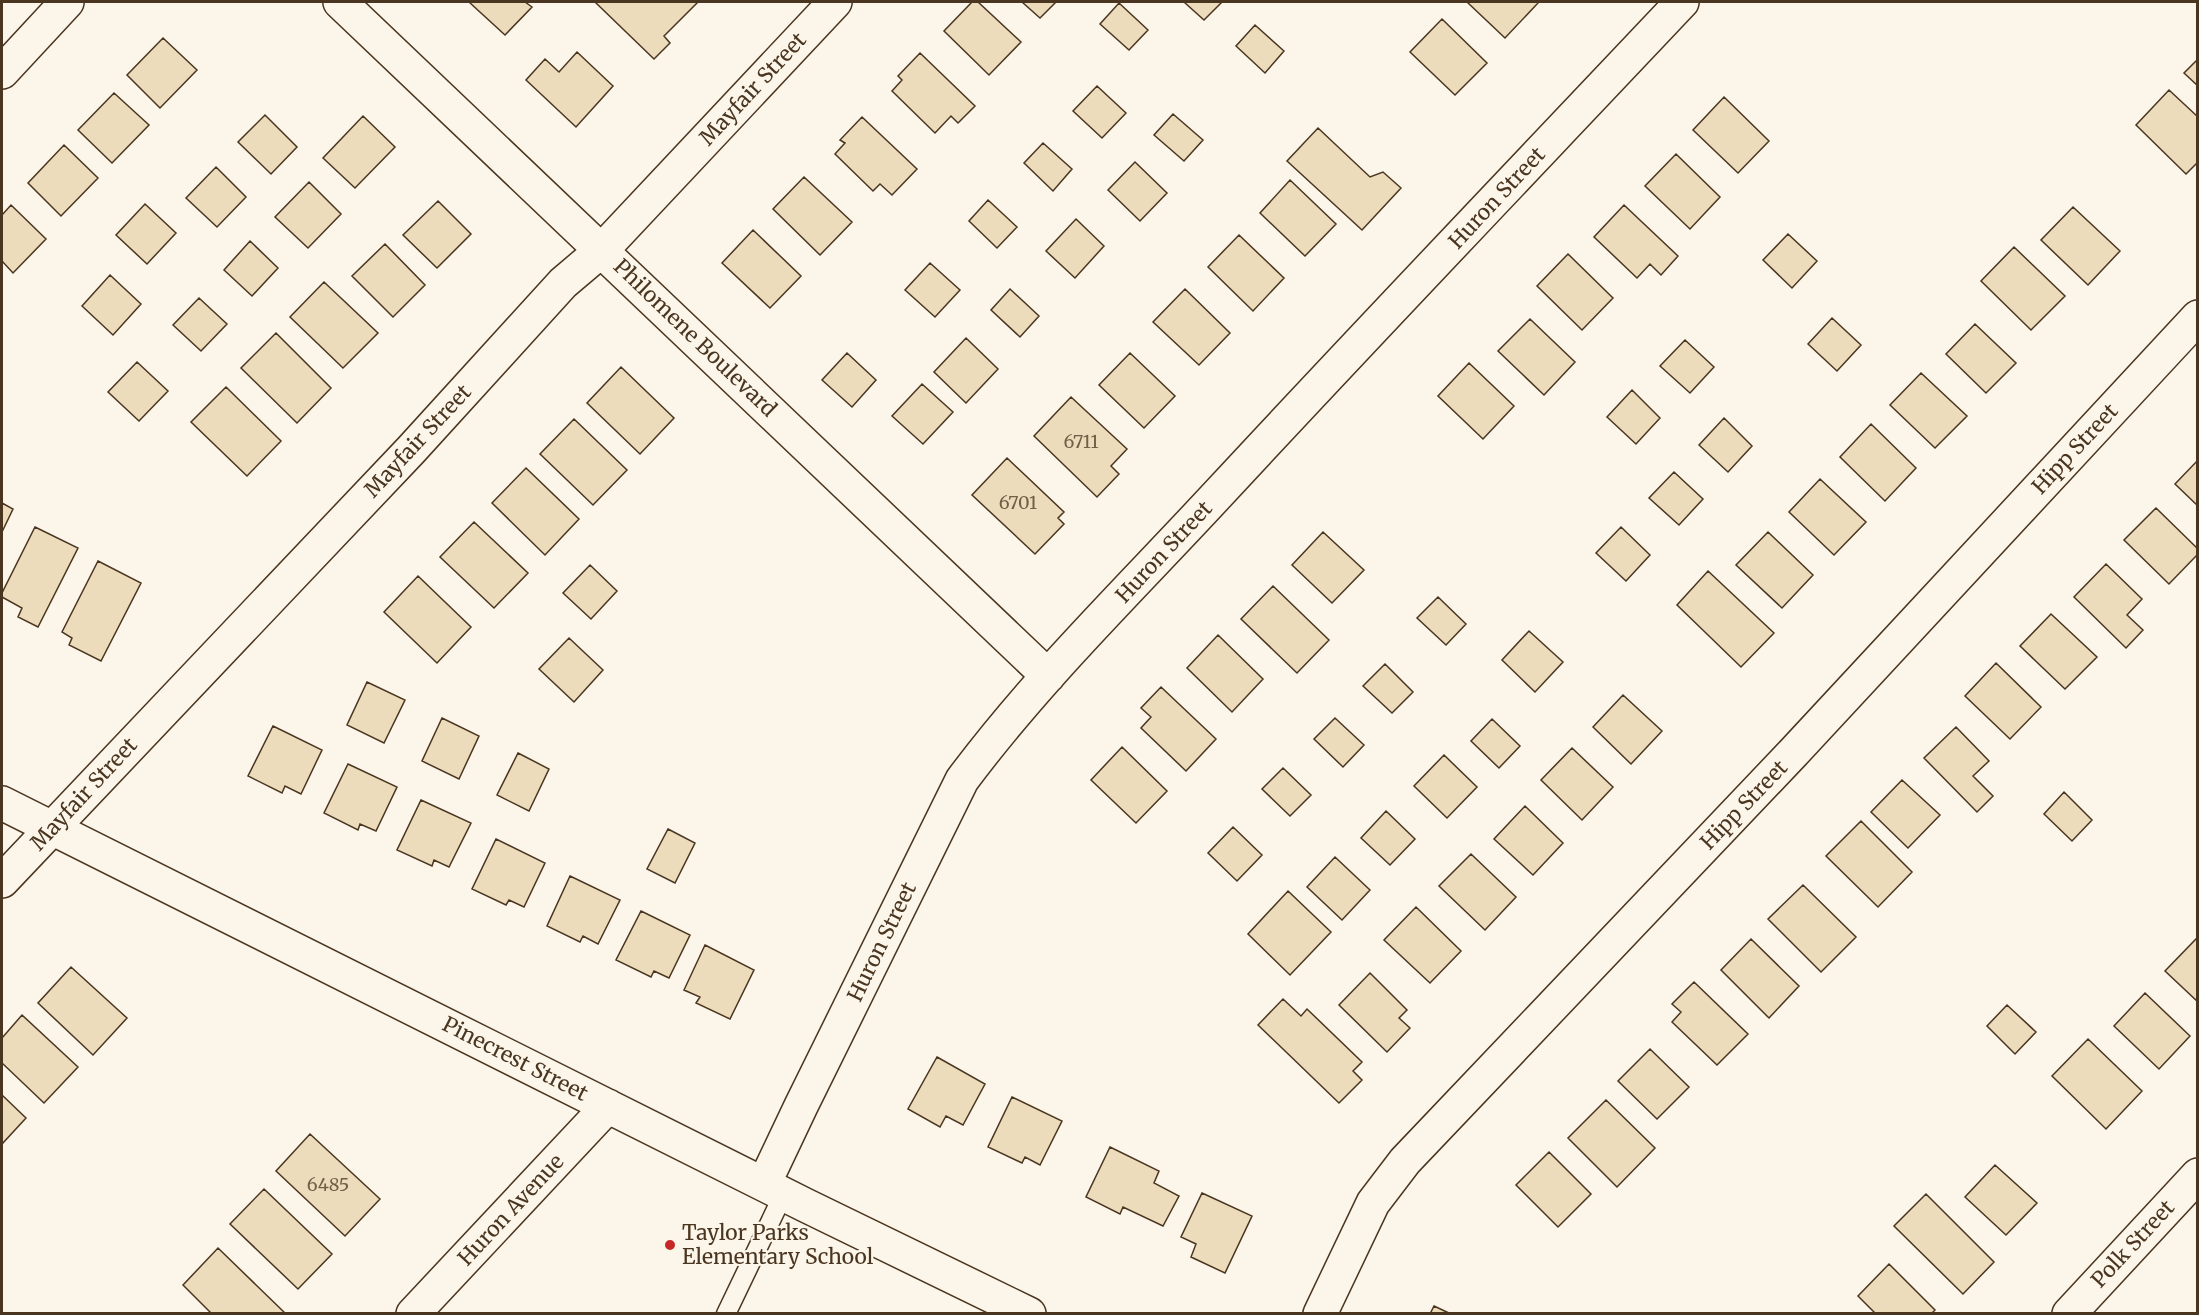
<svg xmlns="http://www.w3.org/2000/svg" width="2199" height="1315" font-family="Merriweather,serif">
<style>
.building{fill:#ecdcbc;stroke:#4a3520;stroke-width:1.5}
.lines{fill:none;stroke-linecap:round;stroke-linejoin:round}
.lane-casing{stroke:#4a3520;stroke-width:21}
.street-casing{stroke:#4a3520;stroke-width:36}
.lane{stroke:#fbf6e9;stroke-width:18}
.street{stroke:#fbf6e9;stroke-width:33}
.poi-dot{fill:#c62828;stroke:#fbf6e9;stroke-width:2}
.labels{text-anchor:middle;stroke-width:4.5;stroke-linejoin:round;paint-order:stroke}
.number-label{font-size:18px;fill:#725f47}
.street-label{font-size:21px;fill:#4a3520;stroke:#fbf6e9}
.poi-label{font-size:21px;fill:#4a3520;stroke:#fbf6e9;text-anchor:start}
</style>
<rect width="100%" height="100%" fill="#fbf6e9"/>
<path class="building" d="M469,2H525L532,7L505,35Z
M595,2H698L664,36L670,43L654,59Z
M972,2H978L1021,42L989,75L944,31Z
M1022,2H1056L1040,18Z
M1184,2H1222L1204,20Z
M1467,2H1536L1538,3L1505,38Z
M1119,3L1148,30L1129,50L1100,24Z
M1442,19L1487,63L1455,95L1410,52Z
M1255,25L1284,51L1265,73L1236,46Z
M163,38L197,70L160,108L127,75Z
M577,52L613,86L576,127L526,80L545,59L559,72Z
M920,53L975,106L958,123L951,116L935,133L892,91L902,80L898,76Z
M2198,59V86L2184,73Z
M1097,86L1126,113L1102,138L1073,111Z
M2169,90L2198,117V162L2186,174L2136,125Z
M114,93L149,125L112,163L78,130Z
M1724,97L1769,141L1738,173L1693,130Z
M1173,114L1203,140L1184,161L1154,135Z
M265,115L297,147L271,174L238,142Z
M363,116L395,147L355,188L323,158Z
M862,117L917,169L892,195L880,184L873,191L835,154L845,143L840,140Z
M1318,128L1370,177L1383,172L1401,188L1362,230L1287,161Z
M1043,143L1072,169L1053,191L1024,163Z
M64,145L98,178L61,216L28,183Z
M1676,154L1720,197L1690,229L1645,186Z
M1135,162L1167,193L1140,221L1108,190Z
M216,167L246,197L217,227L186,198Z
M804,177L852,222L820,255L773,209Z
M1290,180L1336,224L1305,256L1260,213Z
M309,182L341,214L308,248L275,217Z
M988,200L1017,227L997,248L969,221Z
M438,201L471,234L437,268L403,235Z
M145,204L176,233L147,264L116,235Z
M11,205L46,239L13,273L2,261V215Z
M1624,205L1678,256L1661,275L1650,264L1637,278L1594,237Z
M2073,207L2120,251L2088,285L2041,240Z
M1076,219L1104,246L1075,278L1046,251Z
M753,230L801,276L770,308L722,263Z
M1788,234L1817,261L1792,288L1763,260Z
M1239,235L1284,278L1253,311L1208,267Z
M250,241L278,268L252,296L224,270Z
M385,244L425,285L393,317L352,276Z
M2014,247L2065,296L2031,330L1981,281Z
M1568,254L1613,298L1582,330L1537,286Z
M930,263L960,290L935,317L905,290Z
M110,275L141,304L113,335L82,306Z
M324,282L378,333L343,368L290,317Z
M1010,289L1039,316L1020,337L991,310Z
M1185,289L1230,333L1199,365L1153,322Z
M199,298L227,324L201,351L173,325Z
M1832,318L1861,345L1837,371L1808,344Z
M1530,319L1575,362L1544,395L1498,351Z
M1975,324L2016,363L1986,393L1946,354Z
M276,333L331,388L297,423L241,368Z
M966,338L998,369L966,403L934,372Z
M1685,340L1714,367L1690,393L1660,366Z
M847,353L876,380L852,407L822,380Z
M1130,353L1175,396L1144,428L1099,385Z
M137,362L168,391L139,421L108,392Z
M1469,363L1514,406L1483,439L1438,396Z
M621,367L674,418L640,454L587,403Z
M1921,373L1967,416L1935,448L1890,405Z
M922,384L953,412L923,444L892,416Z
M226,387L281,441L247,476L191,422Z
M1632,390L1660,418L1636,444L1607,417Z
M1071,397L1127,449L1111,466L1119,474L1097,497L1034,436Z
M1724,418L1752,446L1728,472L1699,445Z
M574,419L627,470L593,505L540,454Z
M1871,424L1916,468L1885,501L1840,457Z
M1007,458L1064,512L1058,518L1064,524L1035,554L972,495Z
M2198,460V506L2175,484Z
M526,468L579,519L545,555L492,503Z
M1674,472L1703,499L1679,525L1649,498Z
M1820,479L1866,522L1834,555L1789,512Z
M2,503L13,509L2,532Z
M2156,508L2198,549V554L2169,584L2124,540Z
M474,522L528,573L494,608L440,557Z
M35,527L78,548L38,627L18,617L22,608L2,597V593Z
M1621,527L1650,555L1626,581L1596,553Z
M1323,532L1364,570L1332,603L1292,565Z
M1768,532L1813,575L1782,608L1736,565Z
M98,561L141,583L101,661L69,645L72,638L62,632Z
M2106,564L2142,599L2127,615L2143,630L2126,648L2074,597Z
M590,565L617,591L591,619L563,593Z
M1708,571L1774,633L1741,667L1677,605Z
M418,576L471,627L437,663L384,612Z
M1273,586L1329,640L1297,673L1241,619Z
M1438,597L1466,624L1446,645L1417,618Z
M2051,614L2097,657L2065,689L2020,646Z
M1529,631L1563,662L1535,692L1502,660Z
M1218,635L1263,679L1232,712L1187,668Z
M569,638L603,670L574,702L539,669Z
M1996,663L2041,707L2010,739L1965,696Z
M1385,664L1413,692L1392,713L1363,686Z
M367,682L405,700L384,743L347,725Z
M1161,687L1216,739L1186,771L1141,728L1151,717L1141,708Z
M1623,695L1662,731L1631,764L1593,727Z
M442,718L479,736L459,779L422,761Z
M1335,718L1364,745L1343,767L1314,739Z
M1492,719L1520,746L1499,768L1471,741Z
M273,726L322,750L301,794L285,786L282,793L248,776Z
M1956,727L1989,761L1973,776L1993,796L1977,812L1924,758Z
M1122,747L1167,791L1136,823L1091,780Z
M1572,748L1613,787L1582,820L1541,780Z
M518,753L549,769L529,811L497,795Z
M1444,755L1477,787L1447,818L1414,786Z
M348,764L397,787L376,831L360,824L358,830L324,813Z
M1283,768L1311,795L1290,816L1262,789Z
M1902,780L1940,815L1908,848L1871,812Z
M2064,792L2092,820L2072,841L2044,814Z
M421,800L471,823L449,867L434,860L432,866L397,850Z
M1525,806L1563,843L1533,875L1494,839Z
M1386,811L1415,839L1390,865L1361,838Z
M1861,821L1912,872L1878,907L1826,856Z
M1233,827L1262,855L1237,881L1208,853Z
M668,829L695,843L675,883L647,869Z
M496,839L545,863L524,907L509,900L506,905L472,889Z
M1471,854L1516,897L1485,930L1439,886Z
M1335,857L1370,890L1342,920L1307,887Z
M570,876L620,900L598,944L583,936L580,942L547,926Z
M1803,885L1856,937L1821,972L1768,919Z
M1288,891L1331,932L1290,975L1248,934Z
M1416,907L1461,951L1430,983L1384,940Z
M641,911L690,935L669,978L654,971L651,977L616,960Z
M1751,939L1799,986L1769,1018L1721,970Z
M2196,939L2198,940V1002L2165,971Z
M705,945L754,970L730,1019L696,1003L700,997L684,990Z
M71,967L127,1018L93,1055L38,1003Z
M1370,973L1407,1010L1399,1018L1410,1028L1387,1052L1339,1005Z
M1694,982L1748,1034L1717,1065L1672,1022L1681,1012L1672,1004Z
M2145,993L2190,1036L2159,1069L2114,1026Z
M1283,999L1301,1016L1307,1009L1362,1062L1353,1071L1362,1080L1339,1103L1258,1025Z
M2007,1005L2036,1032L2015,1054L1987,1026Z
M22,1015L78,1067L44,1103L2,1063V1038Z
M2088,1039L2142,1091L2106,1129L2052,1076Z
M1650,1049L1689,1087L1657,1119L1618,1081Z
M937,1057L985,1084L963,1125L946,1116L940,1127L908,1109Z
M2,1095L26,1118L2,1144Z
M1012,1097L1062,1121L1040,1165L1025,1157L1022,1163L988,1147Z
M1606,1100L1655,1148L1617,1187L1568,1138Z
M310,1134L380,1199L345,1236L276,1171Z
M1110,1147L1159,1171L1154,1183L1179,1196L1163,1226L1123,1207L1120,1214L1086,1197Z
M1549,1152L1591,1194L1558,1227L1516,1185Z
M1995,1165L2037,1203L2006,1235L1965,1197Z
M264,1189L332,1254L298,1289L230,1224Z
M1202,1193L1252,1216L1225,1273L1191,1257L1196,1244L1181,1237Z
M1926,1194L1994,1262L1963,1294L1894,1226Z
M218,1248L286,1314H212L183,1285Z
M1889,1264L1935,1310L1931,1314H1876L1858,1296Z
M1434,1306L1451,1314H1430Z"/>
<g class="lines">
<defs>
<path id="lane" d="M726,1314L784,1193"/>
<path id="street" d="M340,2L1048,676
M2,72L67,2
M2,803L805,1205L1029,1314
M2,881L411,450L563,283L602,250L835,2
M764,1184L801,1106L962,780C1038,678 1131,588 1218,494C1371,329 1527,166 1682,2
M413,1314L608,1106
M1320,1314L1373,1203L1405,1161L1793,753L2198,317
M2069,1314L2198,1175"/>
</defs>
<use href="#lane" class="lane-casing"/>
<use href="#street" class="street-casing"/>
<use href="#lane" class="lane"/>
<use href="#street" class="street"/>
</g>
<circle class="poi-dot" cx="670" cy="1245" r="6"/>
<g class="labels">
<g class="number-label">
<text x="1081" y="448">6711</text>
<text x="1018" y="509">6701</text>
<text x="328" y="1191">6485</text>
</g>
<g class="street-label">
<text transform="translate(753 89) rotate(-47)" y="7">Mayfair Street</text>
<text transform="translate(1497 198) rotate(-47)" y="7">Huron Street</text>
<text transform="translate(695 338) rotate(44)" y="7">Philomene Boulevard</text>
<text transform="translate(418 441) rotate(-47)" y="7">Mayfair Street</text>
<text transform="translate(2075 449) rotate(-47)" y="7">Hipp Street</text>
<text transform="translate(1164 552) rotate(-47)" y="7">Huron Street</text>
<text transform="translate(84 794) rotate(-47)" y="7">Mayfair Street</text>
<text transform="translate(1744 805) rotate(-46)" y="7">Hipp Street</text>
<text transform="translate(882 942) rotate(-64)" y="7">Huron Street</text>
<text transform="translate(515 1059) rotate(27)" y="7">Pinecrest Street</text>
<text transform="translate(511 1210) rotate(-47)" y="7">Huron Avenue</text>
<text transform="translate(2133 1244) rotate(-47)" y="7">Polk Street</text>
</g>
<g class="poi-label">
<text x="682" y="1240">Taylor Parks<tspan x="682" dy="24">Elementary School</tspan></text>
</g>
</g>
<rect width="2199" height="1315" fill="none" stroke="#4a3520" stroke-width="6"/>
</svg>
